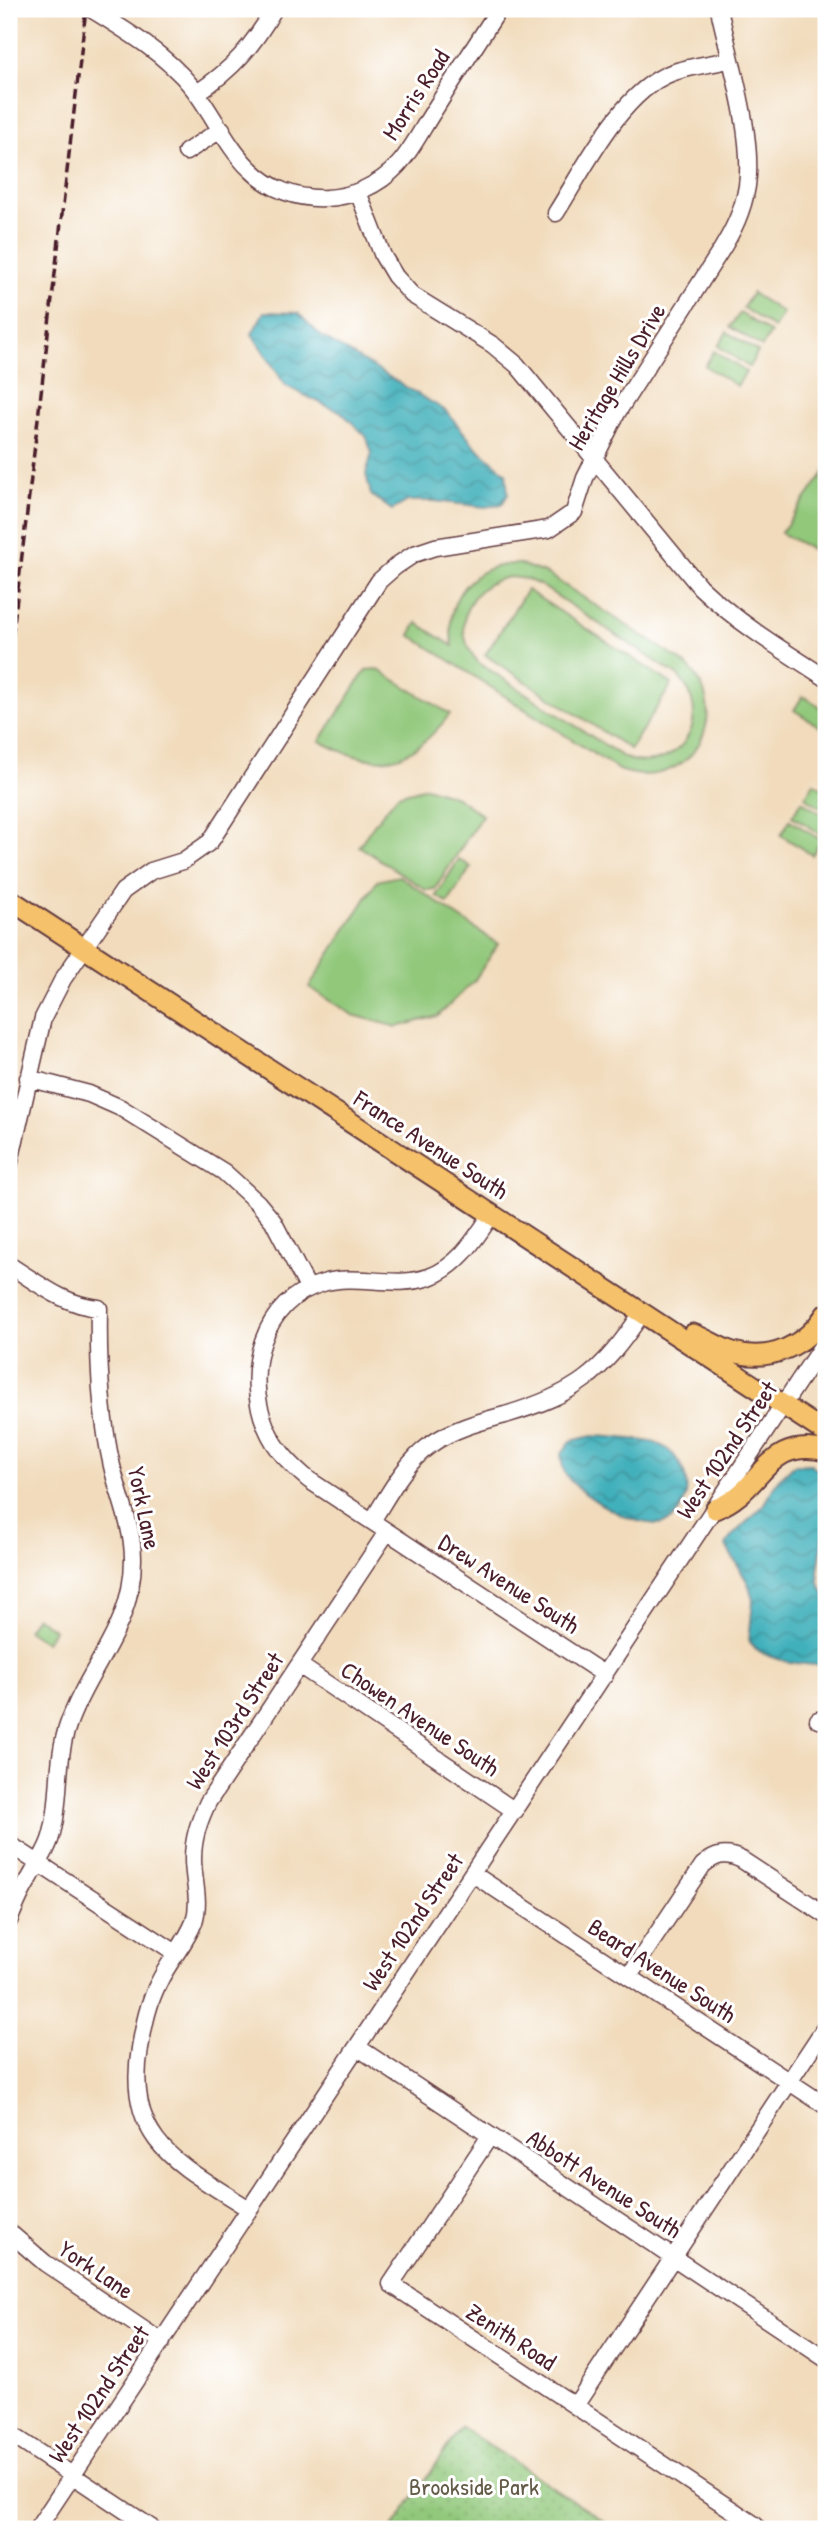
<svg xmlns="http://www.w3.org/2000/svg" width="835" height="2538" font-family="'Patrick Hand',sans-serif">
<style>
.green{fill:url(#green-dots);stroke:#6e7452;stroke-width:2}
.pitch{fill:#91c87a;stroke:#6e7452;stroke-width:2;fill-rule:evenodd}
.water{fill:url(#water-waves);stroke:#456873;stroke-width:2}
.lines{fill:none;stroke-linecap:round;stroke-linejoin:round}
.minor-casing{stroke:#633b41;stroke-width:19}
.major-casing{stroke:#633b41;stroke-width:23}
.minor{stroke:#fff;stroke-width:16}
.major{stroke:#f5c16b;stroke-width:19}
.rail{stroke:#4a1f2b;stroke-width:3.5;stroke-dasharray:10 5;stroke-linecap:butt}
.labels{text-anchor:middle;stroke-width:6;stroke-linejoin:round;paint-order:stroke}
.street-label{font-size:24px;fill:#4a1f2b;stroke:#fff}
.park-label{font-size:24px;fill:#635a47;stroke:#fff}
</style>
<defs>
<pattern id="green-dots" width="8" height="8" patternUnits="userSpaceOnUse" patternTransform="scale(1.75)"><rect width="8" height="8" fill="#91c87a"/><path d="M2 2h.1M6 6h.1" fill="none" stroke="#7fab6a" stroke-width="1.8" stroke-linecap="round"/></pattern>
<pattern id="water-waves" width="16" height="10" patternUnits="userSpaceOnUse" patternTransform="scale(1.75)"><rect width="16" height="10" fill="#40b0bb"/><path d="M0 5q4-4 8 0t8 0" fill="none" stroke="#388f98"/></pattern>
</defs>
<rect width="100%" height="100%" fill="#fff"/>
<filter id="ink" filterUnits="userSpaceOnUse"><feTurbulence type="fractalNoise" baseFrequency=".0143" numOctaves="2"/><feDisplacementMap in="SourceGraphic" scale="14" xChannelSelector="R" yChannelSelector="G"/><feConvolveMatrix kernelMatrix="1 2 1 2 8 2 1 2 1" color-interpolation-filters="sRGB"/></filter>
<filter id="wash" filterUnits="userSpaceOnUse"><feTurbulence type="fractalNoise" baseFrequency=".00686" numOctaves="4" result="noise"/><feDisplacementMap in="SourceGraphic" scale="28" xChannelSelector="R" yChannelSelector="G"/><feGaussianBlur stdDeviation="1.57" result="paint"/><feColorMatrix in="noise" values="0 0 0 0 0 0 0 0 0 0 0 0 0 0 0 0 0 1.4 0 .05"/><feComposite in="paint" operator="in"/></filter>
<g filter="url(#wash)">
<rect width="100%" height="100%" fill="#f1dbbc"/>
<path class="green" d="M461,2427L616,2529H392Z"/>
<path class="pitch" d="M752,293L783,313L774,328L743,308Z
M740,313L771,333L762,347L730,327Z
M727,332L758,352L749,367L718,346Z
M714,351L746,372L737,386L705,366Z
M826,470V557L781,533Z
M520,564L547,574L680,660C741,707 692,796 619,770L410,635L417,623L453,646C443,599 471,563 520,564ZM510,577L526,579L540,585L678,676C717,717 678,777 625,758L479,663C449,631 466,583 510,577Z
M527,590L672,684L630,749L485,655Z
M377,669L450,714C410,766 377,772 320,741L366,670Z
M803,696L826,711L825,730L794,710Z
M814,783L826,791V811L805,797Z
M426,787L456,797L482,815L435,889L426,890L359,846L377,820L398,795Z
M802,801L826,817L824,836L792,816Z
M790,820L821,840L812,855L781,835Z
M459,859L471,867L448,903L436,896Z
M399,876L498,944L474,981L438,1016L397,1027L353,1015L309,987L377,881Z
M36,1617L54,1629L46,1642L27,1630Z"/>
<path class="water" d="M264,312L298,313L321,336L446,411L474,445L506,473L508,494L502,504L485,507L434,501H408L392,510L371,495L366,474L372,453L366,436L340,411L329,407L286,386L252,334Z
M592,1436C607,1437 649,1439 661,1445C679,1455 689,1476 686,1495C684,1504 677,1517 669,1521C643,1534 581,1497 566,1475C562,1469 562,1461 561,1454L571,1441Z
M811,1464L821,1474L826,1520L818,1571L819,1582L826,1597V1662L823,1665C800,1665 765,1661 749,1642L753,1600L748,1583L726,1546L731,1537L762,1507L778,1480L794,1465Z"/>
</g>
<g filter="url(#ink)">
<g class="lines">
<defs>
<path id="minor" d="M91,9C127,31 165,54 192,87C213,113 226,146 250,169C290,210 359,207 398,165C412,150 422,129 433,112C455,77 477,43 499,9
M197,93C233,69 253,46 274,9
M186,152L222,129
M358,192L383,256L395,276L412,295L493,345L517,365L700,587C738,623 782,650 826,678
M556,213C584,169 621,92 671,73C690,66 710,64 730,60
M28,1078L89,1094L121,1108L224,1172L258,1203L273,1221L308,1288
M9,1166L43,1018L63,979L123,891L151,871L183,861L210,842L379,581L396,566L414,554L435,547L549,529L574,512L585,478L617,413L720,252C733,231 743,211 747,186C754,135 730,61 719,9
M492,1214C475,1239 459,1266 429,1277C394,1289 357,1273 323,1283C262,1300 243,1373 266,1427C275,1449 291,1465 309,1480L605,1675
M9,1265C38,1283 64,1305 99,1308C98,1361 100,1414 112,1466C119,1497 133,1527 133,1559C133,1628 89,1665 68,1725C55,1762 62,1803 50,1840C45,1854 37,1865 30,1878C21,1891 15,1906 9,1921
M372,1521C389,1494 404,1464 430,1445C452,1429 479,1422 505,1415C576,1394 601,1374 642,1313
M299,1665L515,1811
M818,1720L826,1719
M9,1844L176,1953
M473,1874L826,2106
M629,1976L703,1865C716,1854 727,1852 742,1860L826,1915
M357,2047L826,2359
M490,2136L391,2284L755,2525
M249,2209C181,2165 124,2143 140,2048C144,2025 148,2003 159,1982C169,1961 186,1943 194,1922C201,1900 193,1881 193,1859C193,1838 199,1821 208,1802L387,1532
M9,2232L45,2263L162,2342
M575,2406L826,2026
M9,2433L153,2529
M37,2529L826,1340"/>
<path id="major" d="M9,899L826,1433
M693,1334C707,1339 719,1348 733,1352C771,1363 806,1345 826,1314
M715,1509C764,1491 764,1436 826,1451"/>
</defs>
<use href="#minor" class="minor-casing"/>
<use href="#major" class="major-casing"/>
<use href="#minor" class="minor"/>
<use href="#major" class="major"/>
<path class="rail" d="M9,666L86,9"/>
</g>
</g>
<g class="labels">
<g class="street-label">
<text transform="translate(416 95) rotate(-57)" y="8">Morris Road</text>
<text transform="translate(617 377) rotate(-59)" y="8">Heritage Hills Drive</text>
<text transform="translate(431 1145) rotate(33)" y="8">France Avenue South</text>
<text transform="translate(727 1450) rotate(-56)" y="8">West 102nd Street</text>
<text transform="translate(144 1508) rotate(78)" y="8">York Lane</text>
<text transform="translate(509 1584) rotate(33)" y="8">Drew Avenue South</text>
<text transform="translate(420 1719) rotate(34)" y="8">Chowen Avenue South</text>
<text transform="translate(235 1721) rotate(-57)" y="8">West 103rd Street</text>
<text transform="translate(413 1922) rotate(-56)" y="8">West 102nd Street</text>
<text transform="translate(662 1971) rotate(33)" y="8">Beard Avenue South</text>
<text transform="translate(604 2184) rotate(33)" y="8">Abbott Avenue South</text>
<text transform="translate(96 2270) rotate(34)" y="8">York Lane</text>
<text transform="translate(511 2337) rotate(33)" y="8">Zenith Road</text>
<text transform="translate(99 2394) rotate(-56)" y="8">West 102nd Street</text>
</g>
<g class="park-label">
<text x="474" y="2495">Brookside Park</text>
</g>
</g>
<rect width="835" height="2538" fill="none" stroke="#fff" stroke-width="35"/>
</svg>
